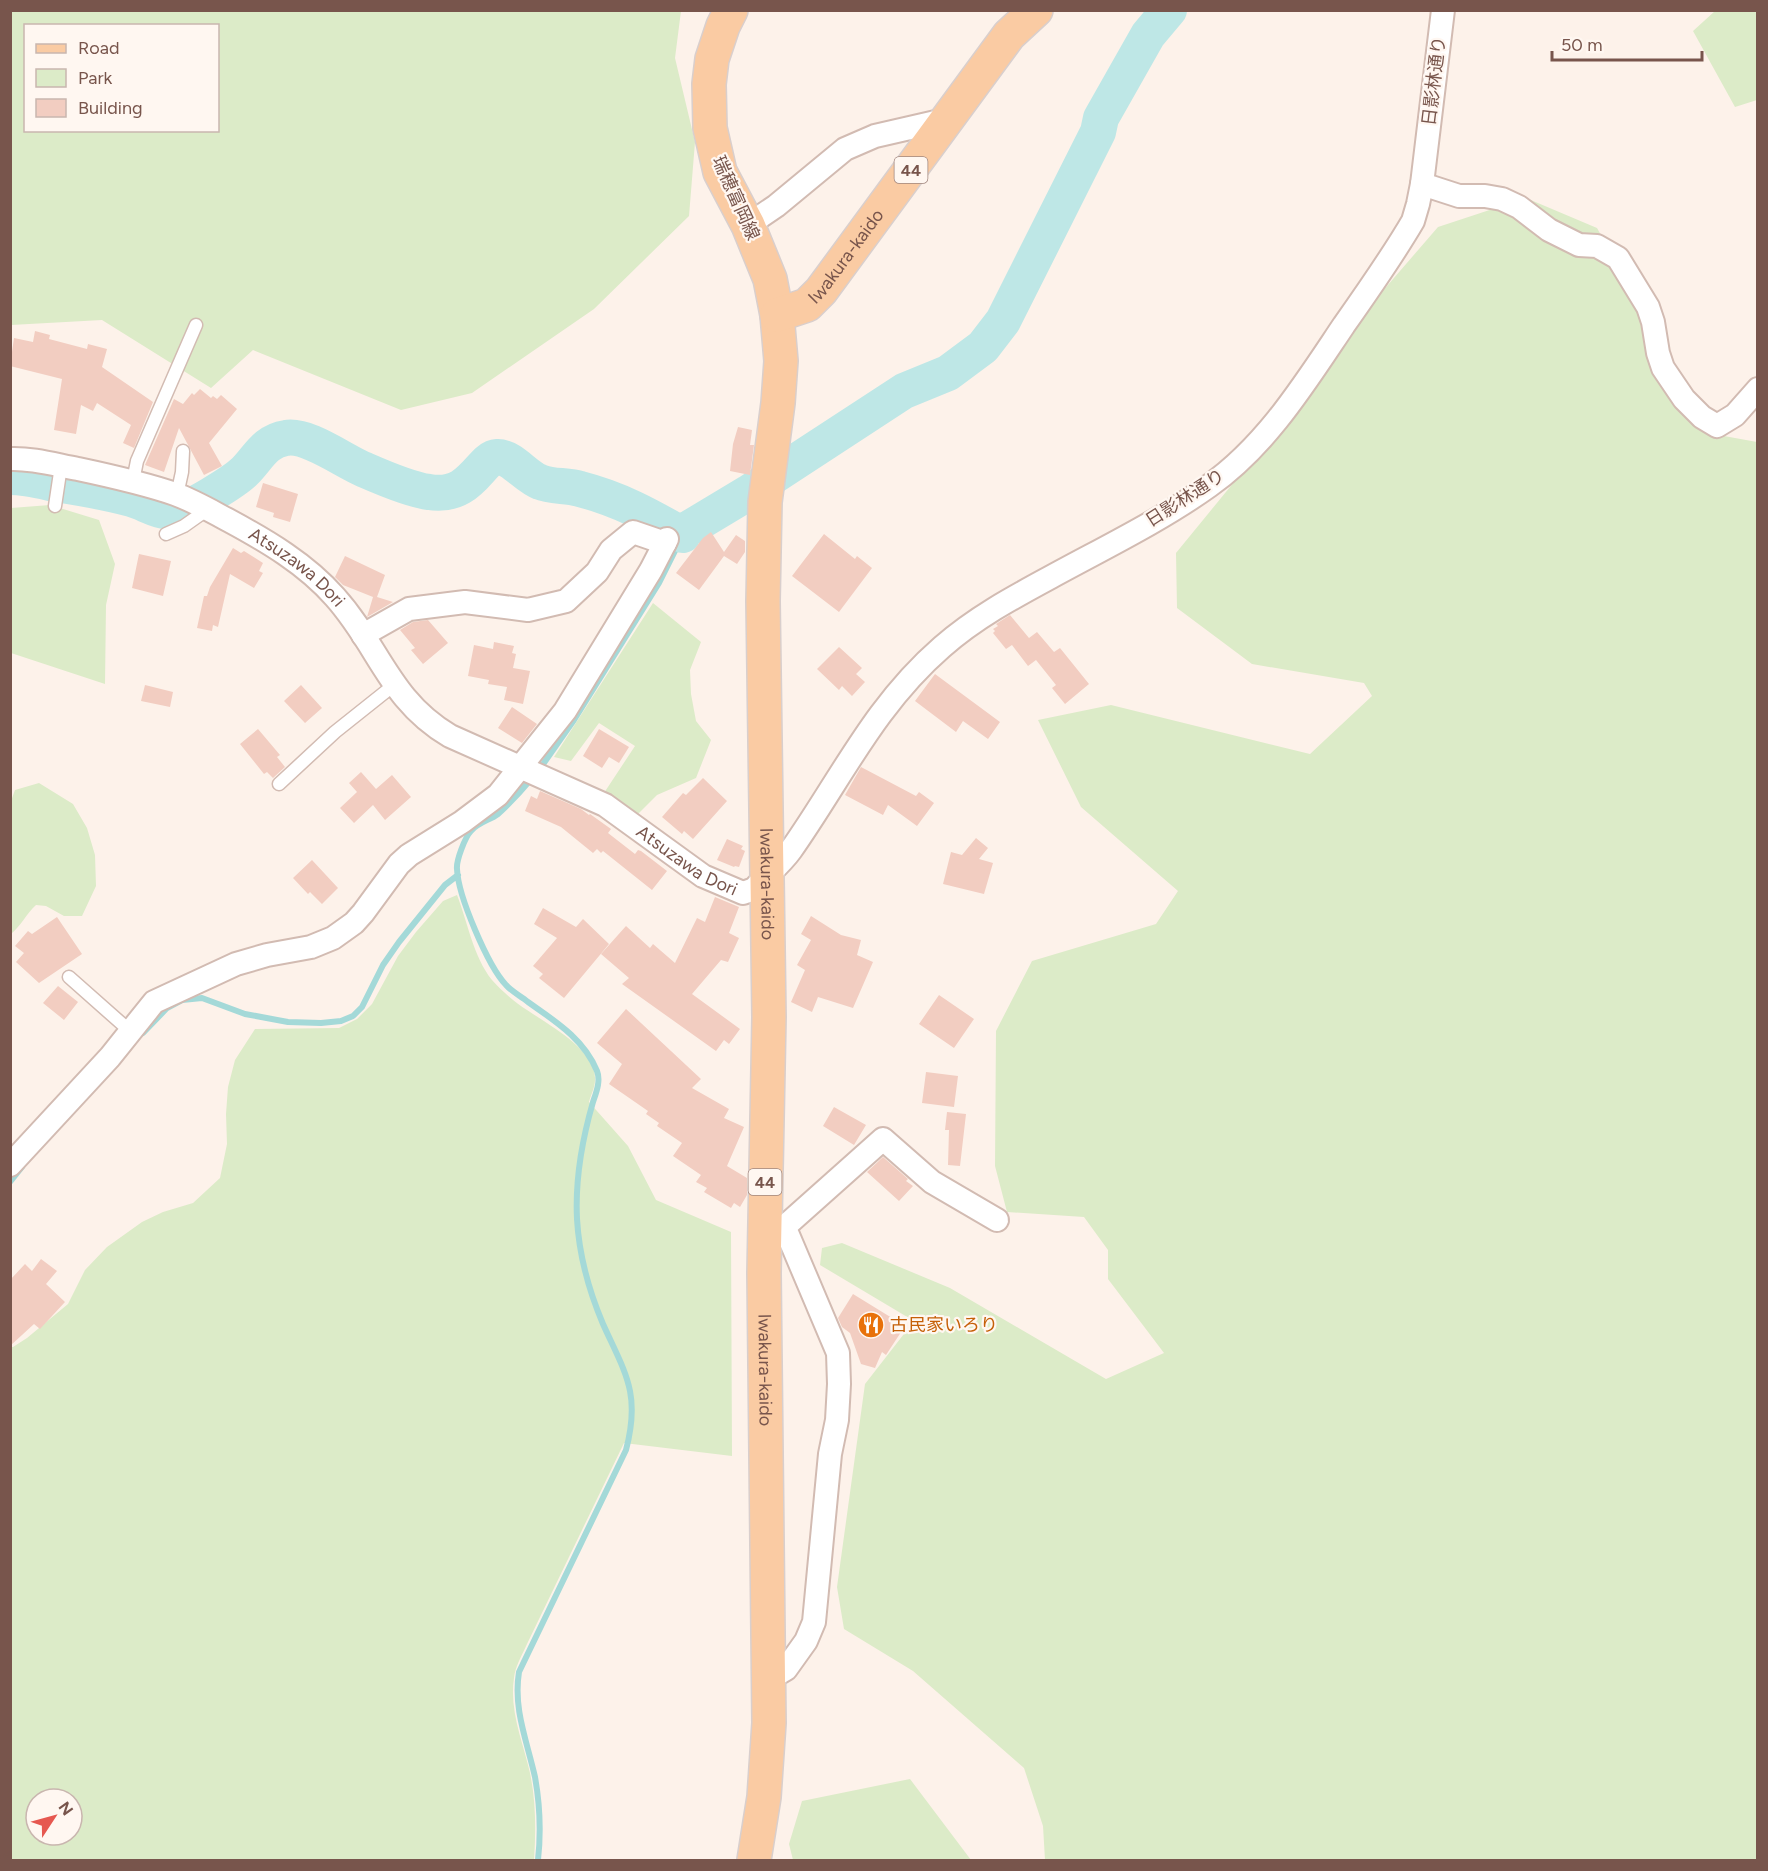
<svg xmlns="http://www.w3.org/2000/svg" width="1768" height="1871" font-family="Figtree,'Noto Sans JP',sans-serif">
<style>
.green{fill:#dcebc8;fill-rule:evenodd}
.lines{fill:none;stroke-linecap:round;stroke-linejoin:round}
.stream{stroke:#a4d9d8;stroke-width:6}
.river{stroke:#bee7e6;stroke-width:36}
.building{fill:#f2cdc1}
.service-casing{stroke:#d2bbb2;stroke-width:15}
.minor-casing{stroke:#d2bbb2;stroke-width:26}
.primary-casing{stroke:#d9cfcd;stroke-width:36}
.service{stroke:#fff;stroke-width:12}
.minor{stroke:#fff;stroke-width:22}
.primary{stroke:#facba3;stroke-width:33}
.labels{text-anchor:middle;stroke-width:4.5;stroke-linejoin:round;paint-order:stroke}
.shield{fill:#fff7f1;stroke:#a0867e;stroke-width:1.5}
.shield-label{font-size:16px;font-weight:bold;fill:#78554c}
.street-label{font-size:18px;fill:#78554c;stroke:#fff7f1}
.food-label{font-size:18px;fill:#c56008;stroke:#fff7f1;text-anchor:start}
</style>
<rect width="100%" height="100%" fill="#fdf2ea"/>
<path class="green" d="M11,11H681L675,58L695,142L689,216L594,309L472,393L401,410L253,350L211,388L102,320L11,325ZM26,26H218V130H26Z
M1715,11H1757V100L1735,107L1693,31Z
M1526,198L1597,228L1713,434L1757,442V1860H1045L1043,1826L1024,1768L913,1671L844,1629L837,1587L865,1384L914,1321L820,1265L822,1248L842,1243L950,1288L1106,1379L1164,1353L1108,1279V1250L1084,1217L1007,1212L995,1166L996,1031L1032,961L1156,924L1178,891L1081,807L1038,720L1111,705L1310,754L1372,696L1364,683L1252,664L1177,608L1176,553L1239,476L1349,330L1438,227Z
M50,505L99,520L115,564L106,605L105,684L11,653V508Z
M653,603L701,642L690,670L691,694L696,721L711,740L696,778L657,795L636,816L602,796L635,746L599,723L571,761L554,757Z
M39,783L73,804L87,828L95,855L96,886L82,916H64L46,906L36,905C26,914 21,926 11,934V801L15,790Z
M457,895C468,923 473,956 492,980C501,990 515,1003 527,1010C547,1024 597,1050 595,1080C595,1087 591,1095 589,1102L628,1146L656,1200L731,1232L732,1456L624,1443L527,1644C522,1655 515,1667 514,1678C509,1711 523,1742 530,1773C536,1802 536,1831 534,1860H11L10,1347H13L27,1338L68,1304L85,1270L107,1247L142,1222L163,1212L193,1203L220,1178L227,1144L226,1114L228,1087L235,1060L255,1029L339,1028L357,1019L372,1004L398,956L416,932L443,901ZM36,1799H72V1835H36Z
M910,1779L971,1860H793L789,1844L802,1801Z"/>
<g class="lines">
<path class="stream" d="M539,770L574,720L659,583L683,535
M532,778C522,790 510,803 498,814C490,820 477,823 471,831C465,837 456,861 457,869C458,896 488,966 506,985C512,992 521,996 528,1002C555,1021 584,1039 597,1071C601,1081 596,1093 593,1102C582,1140 575,1179 577,1219C579,1254 589,1291 603,1324C625,1373 641,1393 626,1450L519,1672C513,1709 527,1741 535,1777C540,1805 541,1833 538,1860
M143,1033L167,1008L182,1000L202,998L245,1014L288,1022L321,1023L341,1021L353,1016L362,1007L383,965L399,942L445,885L458,875
M10,1182L22,1167"/>
<path class="river" d="M10,477C25,477 41,481 55,484C81,488 106,492 131,499C145,503 160,513 174,512C187,511 235,481 245,471C258,458 265,441 286,438C308,434 343,461 365,470C381,477 412,490 429,492C472,499 480,458 497,457C511,456 526,477 540,482C552,487 567,485 580,489C619,499 648,515 683,535L688,529L748,493L904,391L948,373L983,347L1003,321L1098,132L1101,118L1148,35L1169,10"/>
</g>
<path class="building" d="M35,331L50,335L49,339L87,349L88,344L107,349L102,367L153,402L134,448L123,443L131,425L97,403L93,411L81,405L76,434L54,430L62,379L10,366L14,338L33,342Z
M200,389L211,398L213,396L217,399L221,395L237,409L209,443L222,466L204,475L179,428L164,472L145,465L174,399L183,404L192,393L194,395Z
M738,427L752,430L750,445H754L750,475L730,471L733,444Z
M263,483L298,494L290,522L273,517L274,513L256,507Z
M711,532L724,552L736,535L745,541V552L737,564L724,556L699,590L676,573L703,538Z
M824,534L855,559L857,556L872,568L839,612L792,576Z
M233,548L241,553L244,551L263,563L259,571L263,573L254,588L230,574L218,627L213,625L212,631L197,628L204,596H207L210,587Z
M139,554L171,561L163,596L132,588Z
M345,556L385,575L377,597L393,602L367,617L373,597L343,585L335,577Z
M1010,615L1029,638L1037,632L1054,652L1060,648L1089,684L1065,704L1052,688L1056,685L1036,660L1028,666L1012,645L1006,649L993,633L995,631L993,629L998,626L996,624Z
M428,620L448,643L423,664L411,650L415,648L400,630L413,622Z
M494,642L514,646L512,653L516,654L513,668L530,671L523,704L504,700L507,687L488,684L489,680L468,676L474,645L493,649Z
M839,647L862,668L856,674L865,682L852,696L842,686L839,690L817,669Z
M935,674L1000,722L988,739L963,721L956,732L915,701Z
M145,685L173,692L170,707L141,701Z
M301,685L322,708L305,723L284,701Z
M512,707L537,724L522,743L498,728Z
M258,729L280,755L277,757L285,767L273,778L267,772L264,774L240,744Z
M599,729L629,747L619,763L609,757L602,768L583,756Z
M861,767L916,796L919,792L934,803L917,826L888,805L883,815L845,795Z
M361,772L376,789L392,775L411,797L385,820L373,805L354,823L340,808L357,792L349,783Z
M703,778L727,801L693,839L684,831L682,834L662,817L683,793L686,795Z
M540,791L581,809L589,815L590,814L611,829L608,833L635,854L638,850L641,851L667,871L652,890L603,851L601,853L597,849L593,853L561,827L525,811L531,796L537,799Z
M976,838L988,848L979,859L993,863L984,894L943,884L951,852L962,855Z
M727,839L743,846L741,849L745,851L739,867L735,866L734,867L717,860Z
M312,860L338,888L322,904L310,892L308,894L293,878Z
M715,897L739,907L729,933L739,938L728,962L721,960L692,994L740,1029L729,1044L724,1040L716,1051L622,984L629,978L601,954L626,926L650,948L653,944L675,963L697,918L705,922Z
M543,908L576,927L583,919L609,944L564,998L539,978L543,974L533,966L557,938L534,924Z
M811,916L841,935L861,940L857,955L873,962L853,1008L818,997L812,1012L791,1002L805,970L797,965L811,940L801,934Z
M57,917L82,954L39,983L16,962L24,953L15,946L28,931L32,934Z
M58,986L78,1002L64,1020L43,1003Z
M939,995L974,1019L954,1048L919,1024Z
M626,1009L701,1079L692,1088L729,1109L724,1118L744,1127L727,1166L747,1178V1195L740,1207L734,1203L731,1208L704,1192L707,1188L696,1182L701,1175L673,1156L682,1143L657,1126L659,1123L646,1114L648,1111L609,1084L622,1064L597,1043Z
M926,1072L958,1076L954,1107L922,1103Z
M834,1107L866,1125L854,1145L823,1126Z
M947,1112L966,1114L960,1166L948,1165L949,1130H945Z
M883,1157L908,1179L906,1181L913,1186L899,1201L867,1172Z
M41,1259L57,1271L46,1284L65,1302L40,1329L34,1324L10,1346V1280L25,1264L32,1271Z
M853,1294L905,1326L886,1355L882,1352L875,1368L861,1364L850,1333L842,1327L838,1318Z"/>
<g class="lines">
<defs>
<path id="service" d="M133,481L137,461L196,325
M177,495L182,472L183,451
M55,506L61,466
M166,534L184,526L208,509
M279,784L335,732L394,685
M69,977L130,1031"/>
<g id="minor">
<path d="M1422,184L1459,196H1485L1502,199L1519,207L1549,230L1579,245L1597,246L1618,258L1648,307L1653,322L1658,353L1663,368L1684,399L1702,417L1717,426L1735,415L1758,389"/>
<path d="M748,225L776,206L845,149L875,136L949,119"/>
<path id="s1" d="M10,459C33,458 56,465 78,469C111,476 143,483 175,494C194,501 211,511 228,520C267,541 306,564 335,597C379,646 389,700 450,736L605,805L703,876L743,893L754,889C766,876 781,864 791,850C841,779 874,706 942,647C975,618 1012,598 1051,577C1104,548 1160,521 1209,486C1267,445 1305,383 1344,325C1368,291 1392,257 1413,221L1418,204L1422,184L1443,10"/>
<path d="M363,635L409,609L465,602L528,610L566,601L597,572L611,550L633,532L665,543"/>
<path d="M10,1165L110,1057L154,1002L236,964L267,955L311,947L333,938L354,923L363,913L399,864L409,855L462,822L498,795L565,711L651,570L667,539"/>
<path d="M764,1221L782,1229L788,1235L838,1353L839,1384L837,1420L830,1454L814,1622L806,1641L786,1669L769,1679"/>
<path d="M782,1229L883,1139L932,1182L997,1220"/>
</g>
<g id="primary">
<path id="s2" d="M731,10L723,26L712,59L709,84L710,128L720,172L748,225L770,279L777,315L781,361L778,403L765,502L763,601L769,1017L764,1273L769,1723L764,1797L754,1860"/>
<path id="s3" d="M777,315L807,305L821,291L1009,35L1036,10"/>
</g>
</defs>
<use href="#service" class="service-casing"/>
<use href="#minor" class="minor-casing"/>
<use href="#primary" class="primary-casing"/>
<use href="#service" class="service"/>
<use href="#minor" class="minor"/>
<use href="#primary" class="primary"/>
</g>
<defs>
<symbol id="restaurant-disc" viewBox="-11 -11 22 22"><circle r="9.5" fill="#e8710a" stroke="#fff7f1"/><path d="M-5-6h1v4h1v-4h1v4h1v-4h1v5L-1.5 .5V6h-2V.5L-5-1ZM5-6V6H3V1.5H1.5Q1.5-4 5-6Z" fill="#fff"/></symbol>
</defs>
<g fill-rule="evenodd">
<use href="#restaurant-disc" x="856" y="1310" width="30" height="30"/>
</g>
<g class="labels">
<g class="shield">
<rect x="894.5" y="157" width="33" height="26" rx="4.5"/>
<rect x="748.5" y="1169" width="33" height="26" rx="4.5"/>
</g>
<g class="shield-label">
<text x="911" y="176">44</text>
<text x="765" y="1188">44</text>
</g>
<g class="street-label">
<text transform="translate(1434 81) rotate(-83)" y="6">日影林通り</text>
<text transform="translate(736 198) rotate(66)" y="6">瑞穂富岡線</text>
<text dy="6" stroke="none"><textPath href="#s3" startOffset="94">Iwakura-kaido</textPath></text>
<text transform="translate(1185 498) rotate(-33)" y="6">日影林通り</text>
<text dy="6" stroke="none"><textPath href="#s1" startOffset="312">Atsuzawa Dori</textPath></text>
<text dy="6" stroke="none"><textPath href="#s1" startOffset="812">Atsuzawa Dori</textPath></text>
<text dy="6" stroke="none"><textPath href="#s2" startOffset="892">Iwakura-kaido</textPath></text>
<text dy="6" stroke="none"><textPath href="#s2" startOffset="1378">Iwakura-kaido</textPath></text>
</g>
<g class="food-label">
<text x="890" y="1331">古民家いろり</text>
</g>
</g>
<rect width="1768" height="1871" fill="none" stroke="#78554c" stroke-width="24"/>
<rect x="24" y="24" width="195" height="108" fill="#fff7f1" stroke="#c9b6af" stroke-width="1.5"/>
<rect x="36" y="44" width="30" height="9" fill="#facba3" stroke="#c9b6af" stroke-width="1.5"/>
<text x="78" y="54" font-size="18" fill="#78554c">Road</text>
<rect x="36" y="69" width="30" height="18" fill="#dcebc8" stroke="#c9b6af" stroke-width="1.5"/>
<text x="78" y="84" font-size="18" fill="#78554c">Park</text>
<rect x="36" y="99" width="30" height="18" fill="#f2cdc1" stroke="#c9b6af" stroke-width="1.5"/>
<text x="78" y="114" font-size="18" fill="#78554c">Building</text>
<g transform="translate(54 1817) rotate(54)"><circle r="28" fill="#fff7f1" stroke="#c9b6af" stroke-width="1.5"/>
<path d="M0-4.5L10 22L0 15L-10 22Z" fill="#e65850"/>
<text y="-9" font-size="16" font-weight="bold" text-anchor="middle" fill="#78554c">N</text>
</g>
<path d="M1552 51v9h150v-9" fill="none" stroke="#78554c" stroke-width="3"/>
<text x="1561" y="51" font-size="18" fill="#78554c" stroke="#fff7f1" stroke-width="4.5" paint-order="stroke">50 m</text>
</svg>
